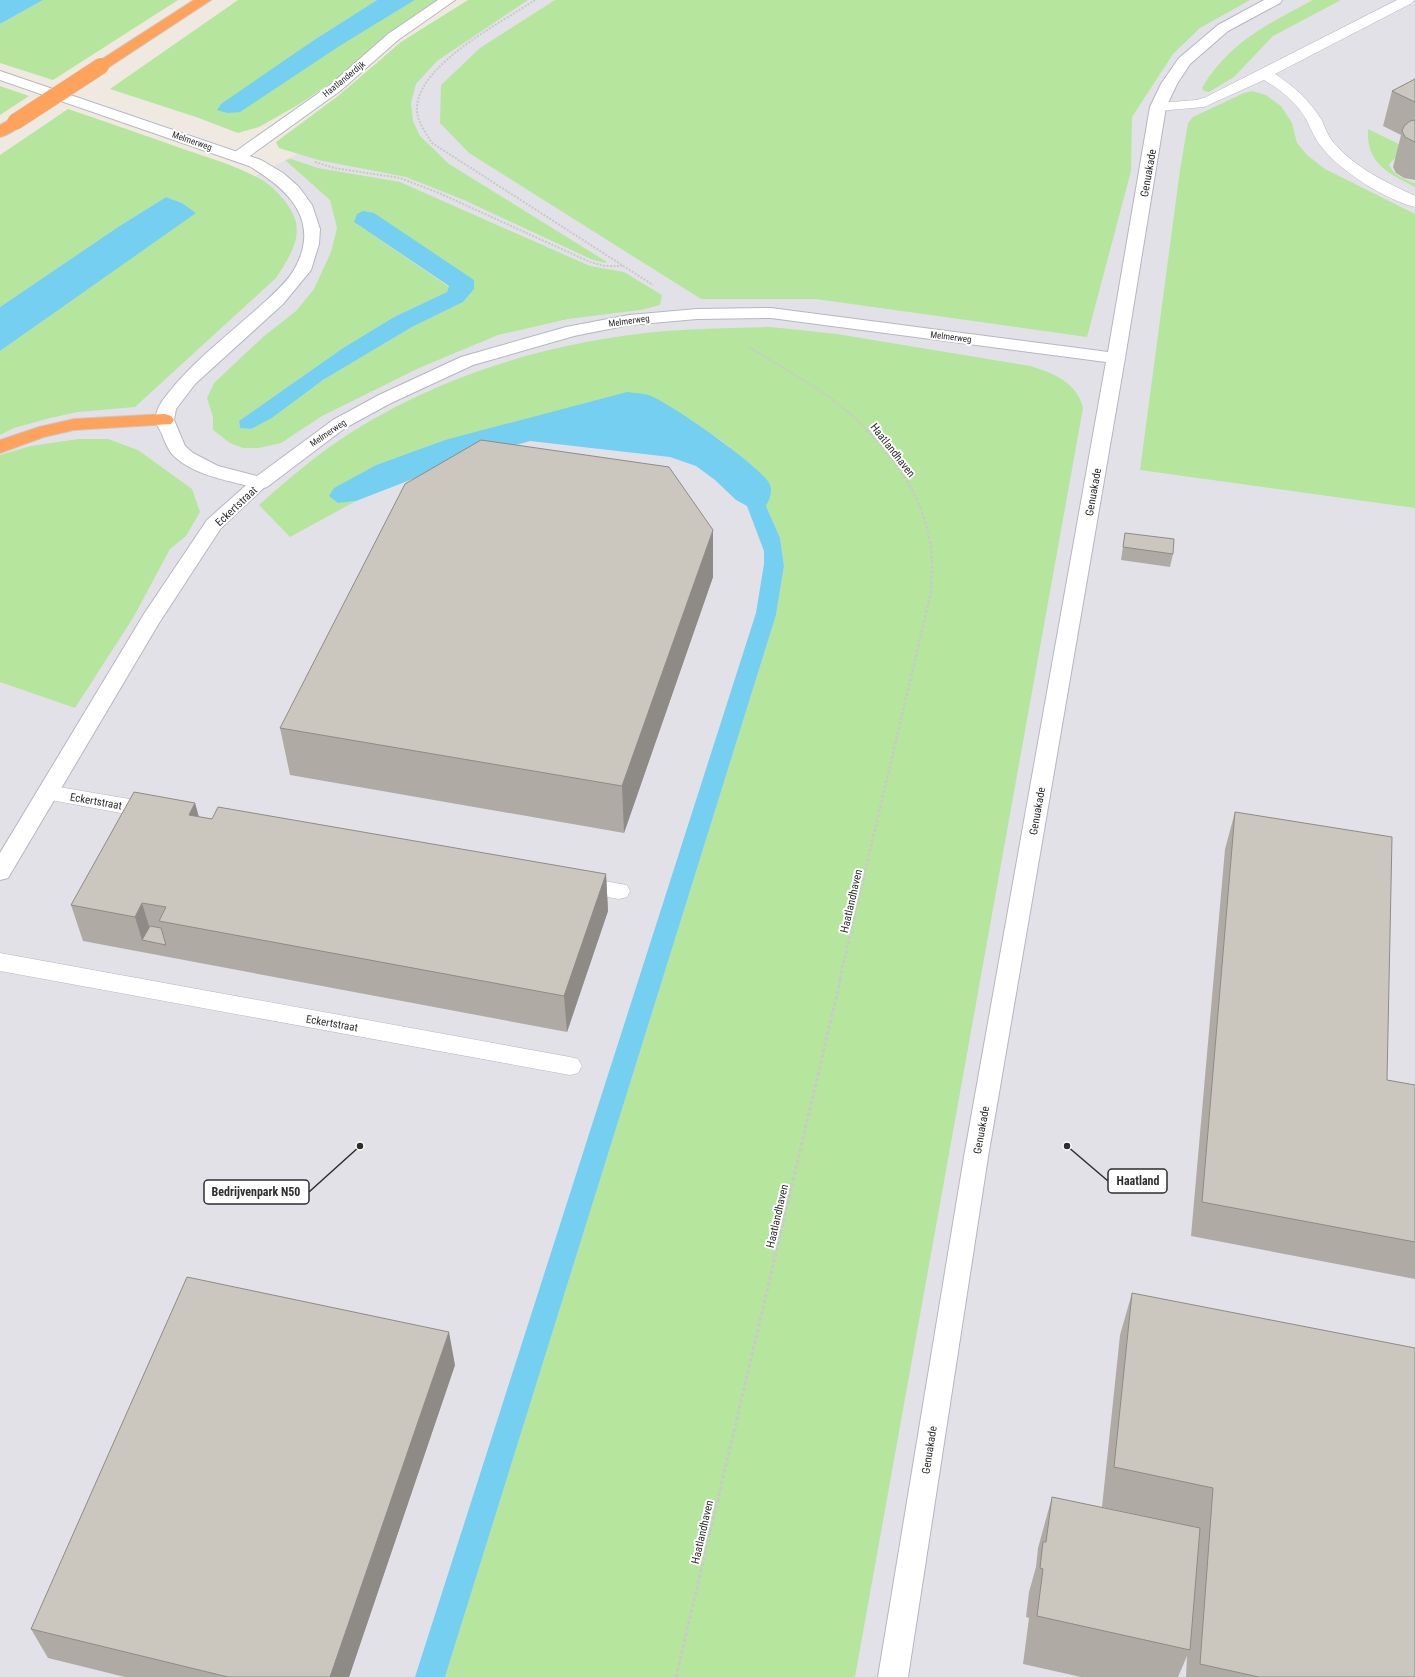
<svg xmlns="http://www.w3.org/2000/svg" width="1415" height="1677" font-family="'Roboto Condensed',sans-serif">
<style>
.industrial{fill:#e3e1e8}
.green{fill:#b6e59e;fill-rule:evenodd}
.water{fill:#75cff0}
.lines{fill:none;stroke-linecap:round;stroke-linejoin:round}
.lane-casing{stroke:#b4b7c1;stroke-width:1}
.street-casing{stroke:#b4b7c1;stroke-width:2}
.secondary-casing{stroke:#b4b7c1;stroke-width:2}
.highway-casing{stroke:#c9c9c9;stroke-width:2}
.path-far2{stroke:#c9c9c9;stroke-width:2;stroke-dasharray:2 1.5;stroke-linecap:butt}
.path-far1{stroke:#c9c9c9;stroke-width:2.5;stroke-dasharray:3 2;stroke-linecap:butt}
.path{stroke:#c9c9c9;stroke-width:3;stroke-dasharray:3.5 2.5;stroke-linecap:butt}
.lane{fill:#fff;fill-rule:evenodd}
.street{fill:#fff;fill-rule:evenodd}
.secondary{fill:#fff;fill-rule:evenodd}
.highway{fill:#ffa35c;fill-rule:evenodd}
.highway-bridge-casing{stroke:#c9c9c9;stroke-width:17;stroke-linecap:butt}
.highway-bridge{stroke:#ffa35c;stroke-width:16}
.wall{fill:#afaba4}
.shaded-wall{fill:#8e8b86}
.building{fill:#cbc7bf;stroke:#8e8b86}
.labels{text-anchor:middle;stroke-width:4;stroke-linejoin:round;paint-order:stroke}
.far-street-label{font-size:9px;fill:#2e2e2e;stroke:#fff}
.street-label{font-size:11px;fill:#2e2e2e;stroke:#fff}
.leader{fill:none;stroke:#2e2e2e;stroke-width:1.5}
.callout-dot{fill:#2e2e2e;stroke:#fff;stroke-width:1.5}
.callout{fill:#fff;stroke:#2e2e2e;stroke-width:1.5}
.callout-label{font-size:12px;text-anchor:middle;font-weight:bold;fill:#2e2e2e}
</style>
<rect width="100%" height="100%" fill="#efe9e1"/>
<path class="industrial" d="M492,0H1415V1677H0V332L130,241L328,138Z"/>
<path class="green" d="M43,0H178L53,80L0,63V24Z
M238,0H377L317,38L218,109L227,113L415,0H440L374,45L344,74L298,105L259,127L238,133L196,117L110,89Z
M468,0H528L437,61L416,84L411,103L413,121L420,136L449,164L607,262L606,263L593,260L464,200L406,177L318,160L279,148L276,142L338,96L401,42Z
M555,0H1250L1200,28L1173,54L1132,117L1131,171L1087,337L816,299H701L469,153L440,123L441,85L480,48Z
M1313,0H1341L1273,36L1234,77L1209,92L1204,91L1202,88C1229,42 1268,24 1313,0Z
M0,86L29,96L0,115Z
M1252,91L1266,95L1281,106L1292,123L1297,143L1307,155L1325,169L1415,214V508L1140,470L1180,170L1188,123L1193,117L1244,93Z
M68,109C106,122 145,135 183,149C210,158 237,166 262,180C275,188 290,204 295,219C302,240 287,261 276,278L135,407L78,412L50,418L14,428L0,435V351L195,213L182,203L166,197L118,227L0,307V155Z
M1368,129L1415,152C1404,154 1395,155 1389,165C1395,176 1403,179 1415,183V187C1388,173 1366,164 1368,129Z
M291,159L318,168L400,182L590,266L624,272L662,295L660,305L641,310L568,319L498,335L419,368L322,416L281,443L259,448H243L230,443L213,430V417L207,398L214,383L263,337L296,311L314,289L331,252L337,228L330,200L285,160ZM354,222L474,289L463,302L412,327L323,380L272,418L251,429L240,428L239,421L343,348L394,317L447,292L449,287Z
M771,327L837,334L1030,366C1053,373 1077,382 1083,408L855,1677H445L776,615L784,566L780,538L766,506L771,493L770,485L751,465L723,442L667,405L445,440L376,465L334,488L338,503L356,501L290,537L259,505C282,484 306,464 331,446C428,378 549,341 665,331C701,328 736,328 771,327Z
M78,439H108L138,450L192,489L200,512L186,536L170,549L133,618L75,708L0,682V455L31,446Z"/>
<path class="water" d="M0,0H43L0,24Z
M377,0H415L341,45L240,112L227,113L217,110L221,104L317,38Z
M166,197L182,203L196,213L0,351V307L118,227Z
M363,211L374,213L474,280V289L463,302L412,327L323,380L272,418L251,429L240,428L239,421L343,348L394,317L447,292L449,286L354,222L357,214Z
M627,392C634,393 644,393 651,396C671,404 764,468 770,485C773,492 769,500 766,506L780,538L784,566L776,615L445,1677H415L756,613L764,564V551L747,506L736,500L715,480L696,466L670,457L530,441L454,463L356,501L338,503L329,496L334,488L376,465L445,440Z"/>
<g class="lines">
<defs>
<path id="lane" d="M1397,0H1414L1412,3L1275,74C1294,86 1309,100 1321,119C1325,127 1328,136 1334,143C1355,168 1386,182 1415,196V207C1386,200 1338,170 1321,146C1314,138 1311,128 1306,119C1296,102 1281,90 1264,80L1204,107L1158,111L1153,110L1151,107L1153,104L1158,103L1197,100L1206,97Z
M47,785L153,803L160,806L163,811L160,816L153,819L40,798L37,793L40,788Z
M580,877L627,885L630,891L627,897L619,899L572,891L569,885L572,879Z
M0,953L570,1057L578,1059L582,1066L578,1073L570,1075L0,971Z"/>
<path id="street" d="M438,0H455L398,40L340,91L244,160H232L230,157L232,154L330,85L388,34Z
M1264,0H1282L1280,3L1228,31L1190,64L1177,84L1166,107L1125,358L1122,362L1116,363L1110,362L1107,358L1150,107L1161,84L1179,58L1218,25Z
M260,477L267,479L269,483L221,528L159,623L8,878L0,880V853L144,614L207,520L253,479Z"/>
<path id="secondary" d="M0,71L261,160L283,173L299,187L312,205L320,229L319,244L311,270L283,304L195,384L176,409L174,420L185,446L193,453L218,466L257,476L333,420L379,395L461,357L566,327L629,315L697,309L771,308L1116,353L1122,354L1125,358L988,1157L908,1677H878L964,1157L1106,362L771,318L697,319L629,325L574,336L473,365L391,403L345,428L267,487L260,489L253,487C226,480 191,475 171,453C167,447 164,440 162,434C160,430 156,424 156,420C155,407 167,395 174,386C199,357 230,333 258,308C269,298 288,282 295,268C321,220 288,189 249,166L0,80Z"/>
<path id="highway" d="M194,0H211L106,69H96L94,66L96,63Z
M15,117L20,119L23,122C18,129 8,135 0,137V125Z
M165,414L171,416L174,420L171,424L74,430L44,437L0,453V440L39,427L74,419Z"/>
</defs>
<use href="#lane" class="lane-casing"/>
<use href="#street" class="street-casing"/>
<use href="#secondary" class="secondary-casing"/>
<use href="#highway" class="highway-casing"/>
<path class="path-far2" d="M535,0C501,23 420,63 417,107C416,120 425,132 432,143L653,285
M315,162L334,168L400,178L439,193L590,262L605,266H622
M749,347C789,372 834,395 867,430"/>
<path class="path-far1" d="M840,978L931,592C931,578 933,563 931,549C925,501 898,462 866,429"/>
<path class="path" d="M676,1677L841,977"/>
<use href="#lane" class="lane"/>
<use href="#street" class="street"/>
<use href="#secondary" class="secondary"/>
<use href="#highway" class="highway"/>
<defs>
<path id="highway-bridge" d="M15,122L101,66"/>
</defs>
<use href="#highway-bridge" class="highway-bridge-casing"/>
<use href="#highway-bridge" class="highway-bridge"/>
</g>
<path class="wall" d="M1415,79V180L1404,178L1396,173L1393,167L1401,135L1383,126L1392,91Z
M1125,533L1173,554L1170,567L1121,560Z
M713,577L624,833L290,775L280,728Z
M195,803L199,817L606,874L608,911L567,1032L83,941L71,905Z
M1235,812L1387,1080L1415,1085V1279L1191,1236L1225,849Z
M1132,1293L1415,1677H1186L1187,1656L1178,1677H1081L1023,1664L1029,1618L1026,1617L1029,1592L1036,1567L1038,1548L1052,1497L1197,1527L1102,1507L1120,1335Z
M455,1365L349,1677H125L48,1658L31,1629Z"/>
<path class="shaded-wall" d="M713,530V577L624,833L622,786Z
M195,803L205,840L189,815Z
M606,874L608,911L567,1032L564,996Z
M142,903L153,939L142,940L135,917Z
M449,1332L455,1365L349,1677H330Z"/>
<path class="building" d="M1415,79V102L1392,91Z
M1415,120V142L1405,137L1402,131L1404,126L1410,121Z
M481,440L669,467L713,530L622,786L280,728L405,484Z
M1125,533L1174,539L1173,554L1123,547Z
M134,792L195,803L189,815L212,819L218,807L606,874L564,996L159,921L166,907L142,903L135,917L71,905Z
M1235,812L1392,837L1387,1080L1415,1085V1242L1202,1202Z
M150,926L161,928L166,945L142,940Z
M187,1277L449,1332L330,1677H228L31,1629Z
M1132,1293L1415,1348V1677H1259L1200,1664L1213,1488L1114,1467Z
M1052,1497L1200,1528L1190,1650L1037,1616L1043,1569L1040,1568L1043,1542H1046Z"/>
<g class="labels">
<g class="far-street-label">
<text transform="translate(344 79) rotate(-39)" y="3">Haatlanderdijk</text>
<text transform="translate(192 141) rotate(19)" y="3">Melmerweg</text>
<text transform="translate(629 321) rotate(-8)" y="3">Melmerweg</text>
<text transform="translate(951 337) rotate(7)" y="3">Melmerweg</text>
<text transform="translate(328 433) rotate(-34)" y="3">Melmerweg</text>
</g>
<g class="street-label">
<text transform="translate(1148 173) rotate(-80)" y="4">Genuakade</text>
<text transform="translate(893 450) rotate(52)" y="4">Haatlandhaven</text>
<text transform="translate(1093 492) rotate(-80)" y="4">Genuakade</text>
<text transform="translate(236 506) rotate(-43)" y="4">Eckertstraat</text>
<text transform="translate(96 801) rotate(10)" y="4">Eckertstraat</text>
<text transform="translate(1037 811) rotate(-80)" y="4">Genuakade</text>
<text transform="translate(851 901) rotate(-77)" y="4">Haatlandhaven</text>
<text transform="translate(332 1023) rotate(10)" y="4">Eckertstraat</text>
<text transform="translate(981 1130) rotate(-80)" y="4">Genuakade</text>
<text transform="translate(777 1216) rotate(-77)" y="4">Haatlandhaven</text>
<text transform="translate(929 1450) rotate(-81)" y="4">Genuakade</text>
<text transform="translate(702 1532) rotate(-77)" y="4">Haatlandhaven</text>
</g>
</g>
<path class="leader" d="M1067 1146L1108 1181M360 1146L309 1192"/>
<g class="callout-dot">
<circle cx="1067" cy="1146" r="4"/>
<circle cx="360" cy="1146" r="4"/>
</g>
<g class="callout">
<rect x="1108" y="1169" width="59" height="24" rx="4"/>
<rect x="204" y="1180" width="105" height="24" rx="4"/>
</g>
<g class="callout-label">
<text x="1138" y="1185">Haatland</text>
<text x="256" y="1196">Bedrijvenpark N50</text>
</g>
</svg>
